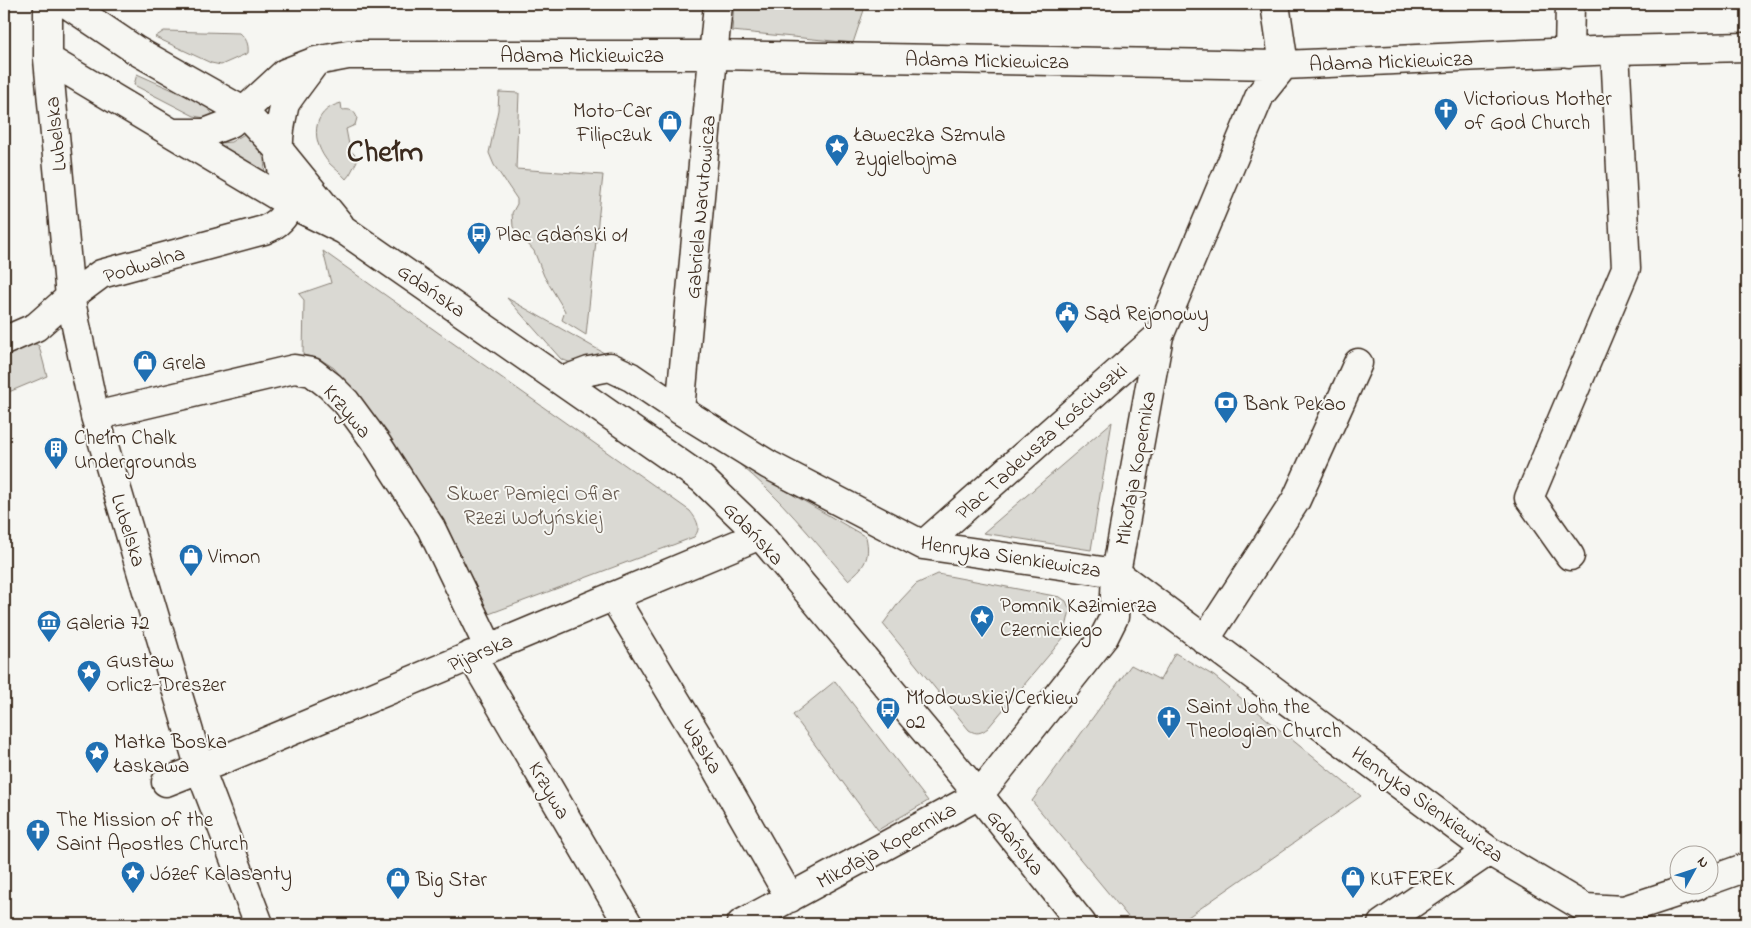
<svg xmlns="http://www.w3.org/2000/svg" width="1751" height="928" font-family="'Indie Flower',sans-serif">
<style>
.green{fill:#dad9d3;stroke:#8a8278}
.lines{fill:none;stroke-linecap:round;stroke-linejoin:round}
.minor-casing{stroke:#3b2a1e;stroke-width:31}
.minor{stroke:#f6f6f2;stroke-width:28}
.labels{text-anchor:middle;stroke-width:4;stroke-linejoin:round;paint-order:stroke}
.street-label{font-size:21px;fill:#3b2a1e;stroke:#f6f6f2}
.poi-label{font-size:21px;fill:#3b2a1e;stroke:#f6f6f2;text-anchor:start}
.park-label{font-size:21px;fill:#63564b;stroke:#f6f6f2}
.town-label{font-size:31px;font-weight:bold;fill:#3b2a1e;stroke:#f6f6f2}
</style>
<rect width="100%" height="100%" fill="#f6f6f2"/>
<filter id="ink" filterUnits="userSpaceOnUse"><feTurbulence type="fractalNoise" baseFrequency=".02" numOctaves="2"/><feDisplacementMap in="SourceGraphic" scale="10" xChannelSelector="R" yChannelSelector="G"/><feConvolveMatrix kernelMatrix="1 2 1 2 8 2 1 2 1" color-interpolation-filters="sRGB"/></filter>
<g filter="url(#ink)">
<path class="green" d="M734,4H866L853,43L732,31Z
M164,31L240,33C246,38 249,44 248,53L221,65L211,63L155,37Z
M137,74L204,104L212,113L213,116L210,119L194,116L134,85Z
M499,92L519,93L516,169L603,175L586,335L562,320L565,311L544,276L534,251L513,227L512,213L517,204V199L494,165L489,153L498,110Z
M341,103L342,110C349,109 355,110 357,118L355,125L346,129L350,150L355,155L357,161L350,174L346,179C341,173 334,168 329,163C311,142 310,111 341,103Z
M248,132C258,146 267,156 264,174L209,144L231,142Z
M323,251L690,511C697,520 702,528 694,537L489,614L446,525L444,527L373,415L334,368L320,359L303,355L304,300L299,294L331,283Z
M507,298L620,362L574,364L561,359Z
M30,341L39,346L47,376L4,394V351Z
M1112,422L1091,550L983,533Z
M738,463L866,537C871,559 864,567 848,580C813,539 780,497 738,463Z
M938,574L1060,597L1066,601L1070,610L1064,637L988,728C981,733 977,735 969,730L883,624L900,601L916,584Z
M1175,653L1214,676L1361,796L1178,924H1134L1032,801L1131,665L1160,680Z
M835,681L928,801L878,830L793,715Z"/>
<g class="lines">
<defs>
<path id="minor" d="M48,4V59L70,297L95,416L200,769L259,924
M67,4L137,51L243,111L279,150L340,225
M1569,53L1570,4
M48,59L289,203L344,230L702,479L760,535L979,795L1082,924
M173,133H205L231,123L285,73L316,61L348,55H715L1284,65L1615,50L1747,47
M4,341L36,327L70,297L101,274L264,230C305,214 281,182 279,150C278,138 281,121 284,108C285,101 310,70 316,61
M562,381L589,371L610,367L631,377L680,410L769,465L923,545L1116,573L1489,851L1585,908L1624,910L1697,886
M680,410L718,4
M95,416L294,369L312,372L330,386L346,402L377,444L431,528L489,648
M923,545L1159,336
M1570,556L1529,498L1626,268L1615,50
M613,596L701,742L790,898
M1205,640L1296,500L1358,363
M471,655L628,924
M166,782L222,760L760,535
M1708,881L1747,867
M741,924L979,795L1104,637L1114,617L1116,573L1159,336L1260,95L1284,65L1275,4
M1382,924L1489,851"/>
</defs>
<use href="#minor" class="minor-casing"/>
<use href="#minor" class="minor"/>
</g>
</g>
<defs>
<symbol id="church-pin" viewBox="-11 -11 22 30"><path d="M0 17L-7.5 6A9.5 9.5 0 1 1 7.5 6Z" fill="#1f6fb2" stroke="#f6f6f2"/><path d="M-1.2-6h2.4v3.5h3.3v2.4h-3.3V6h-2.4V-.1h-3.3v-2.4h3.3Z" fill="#fff"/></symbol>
<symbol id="shop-pin" viewBox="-11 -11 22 30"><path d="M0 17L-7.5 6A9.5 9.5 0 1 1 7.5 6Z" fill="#1f6fb2" stroke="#f6f6f2"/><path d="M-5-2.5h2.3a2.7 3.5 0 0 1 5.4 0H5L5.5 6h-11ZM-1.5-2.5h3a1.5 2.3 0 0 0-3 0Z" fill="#fff"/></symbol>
<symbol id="sight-pin" viewBox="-11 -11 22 30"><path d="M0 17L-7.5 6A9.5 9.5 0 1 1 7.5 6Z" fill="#1f6fb2" stroke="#f6f6f2"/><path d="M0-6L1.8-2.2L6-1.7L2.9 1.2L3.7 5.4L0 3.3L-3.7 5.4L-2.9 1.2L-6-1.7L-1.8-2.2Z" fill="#fff"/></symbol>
<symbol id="bus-pin" viewBox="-11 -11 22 30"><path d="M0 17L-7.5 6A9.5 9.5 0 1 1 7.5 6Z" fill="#1f6fb2" stroke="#f6f6f2"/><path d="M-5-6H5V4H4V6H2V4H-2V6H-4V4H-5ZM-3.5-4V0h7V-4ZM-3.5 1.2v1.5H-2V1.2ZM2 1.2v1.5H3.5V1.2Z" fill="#fff"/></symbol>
<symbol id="civic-pin" viewBox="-11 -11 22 30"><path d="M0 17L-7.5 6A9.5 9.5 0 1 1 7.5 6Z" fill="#1f6fb2" stroke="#f6f6f2"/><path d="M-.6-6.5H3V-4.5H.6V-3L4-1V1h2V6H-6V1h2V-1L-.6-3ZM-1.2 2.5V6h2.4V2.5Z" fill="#fff"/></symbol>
<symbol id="bank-pin" viewBox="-11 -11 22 30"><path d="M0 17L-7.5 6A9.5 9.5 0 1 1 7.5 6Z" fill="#1f6fb2" stroke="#f6f6f2"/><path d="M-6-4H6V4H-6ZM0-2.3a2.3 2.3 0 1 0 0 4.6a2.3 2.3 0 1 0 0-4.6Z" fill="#fff"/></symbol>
<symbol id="building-pin" viewBox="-11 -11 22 30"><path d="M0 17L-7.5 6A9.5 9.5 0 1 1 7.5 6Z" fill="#1f6fb2" stroke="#f6f6f2"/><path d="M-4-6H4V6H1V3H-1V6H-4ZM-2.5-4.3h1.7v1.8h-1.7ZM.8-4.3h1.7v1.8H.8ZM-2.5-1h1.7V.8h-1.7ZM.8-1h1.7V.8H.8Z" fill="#fff"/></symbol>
<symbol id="museum-pin" viewBox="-11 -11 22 30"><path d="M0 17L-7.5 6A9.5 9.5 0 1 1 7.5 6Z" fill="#1f6fb2" stroke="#f6f6f2"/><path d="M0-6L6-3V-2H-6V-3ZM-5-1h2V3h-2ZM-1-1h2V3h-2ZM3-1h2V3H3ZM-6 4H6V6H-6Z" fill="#fff"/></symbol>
</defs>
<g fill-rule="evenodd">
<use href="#church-pin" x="1432" y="96" width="28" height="38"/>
<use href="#shop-pin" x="656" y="108" width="28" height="38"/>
<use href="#sight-pin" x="823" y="132" width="28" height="38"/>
<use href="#bus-pin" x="465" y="220" width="28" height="38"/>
<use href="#civic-pin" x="1053" y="299" width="28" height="38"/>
<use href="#shop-pin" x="131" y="348" width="28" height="38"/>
<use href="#bank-pin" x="1212" y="389" width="28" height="38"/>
<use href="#building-pin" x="42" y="435" width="28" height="38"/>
<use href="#shop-pin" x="177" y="542" width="28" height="38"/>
<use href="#sight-pin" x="968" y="603" width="28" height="38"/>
<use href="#museum-pin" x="35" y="608" width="28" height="38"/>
<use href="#sight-pin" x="75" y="658" width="28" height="38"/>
<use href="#bus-pin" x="874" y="695" width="28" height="38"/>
<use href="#church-pin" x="1155" y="704" width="28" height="38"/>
<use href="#sight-pin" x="83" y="739" width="28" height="38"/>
<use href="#church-pin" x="24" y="817" width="28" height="38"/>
<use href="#sight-pin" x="119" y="859" width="28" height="38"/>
<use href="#shop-pin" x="1339" y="864" width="28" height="38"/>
<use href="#shop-pin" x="384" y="865" width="28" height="38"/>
</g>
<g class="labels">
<g class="street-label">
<text x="582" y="62">Adama Mickiewicza</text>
<text transform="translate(987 60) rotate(1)" y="7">Adama Mickiewicza</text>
<text transform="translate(1391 61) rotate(-2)" y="7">Adama Mickiewicza</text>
<text transform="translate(55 134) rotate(-96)" y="7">Lubelska</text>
<text transform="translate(700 207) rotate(-85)" y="7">Gabriela Narutowicza</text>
<text transform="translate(144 264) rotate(-17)" y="7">Podwalna</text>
<text transform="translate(432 290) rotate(35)" y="7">Gdańska</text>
<text transform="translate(348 411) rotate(50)" y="7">Krzywa</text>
<text transform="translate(1041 441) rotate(-42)" y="7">Plac Tadeusza Kościuszki</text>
<text transform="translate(1135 468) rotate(-80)" y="7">Mikołaja Kopernika</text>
<text transform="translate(129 530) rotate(73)" y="7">Lubelska</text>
<text transform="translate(754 533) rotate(47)" y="7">Gdańska</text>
<text transform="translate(1011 556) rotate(9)" y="7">Henryka Sienkiewicza</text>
<text transform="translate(480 652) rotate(-23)" y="7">Pijarska</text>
<text transform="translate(703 746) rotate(60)" y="7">Wąska</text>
<text transform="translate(550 790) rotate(60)" y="7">Krzywa</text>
<text transform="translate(1428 804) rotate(36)" y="7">Henryka Sienkiewicza</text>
<text transform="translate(1016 842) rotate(51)" y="7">Gdańska</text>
<text transform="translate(886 845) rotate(-29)" y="7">Mikołaja Kopernika</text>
</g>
<g class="poi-label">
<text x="1464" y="105">Victorious Mother<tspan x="1464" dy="24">of God Church</tspan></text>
<text x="652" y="117" text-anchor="end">Moto-Car<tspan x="652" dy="24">Filipczuk</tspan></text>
<text x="854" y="141">Ławeczka Szmula<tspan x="854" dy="24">Zygielbojma</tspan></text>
<text x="496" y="241">Plac Gdański 01</text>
<text x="1084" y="320">Sąd Rejonowy</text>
<text x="162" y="369">Grela</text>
<text x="1244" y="410">Bank Pekao</text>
<text x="74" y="444">Chełm Chalk<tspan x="74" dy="24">Undergrounds</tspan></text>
<text x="208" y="563">Vimon</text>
<text x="1000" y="612">Pomnik Kazimierza<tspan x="1000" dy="24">Czernickiego</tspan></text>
<text x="66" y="629">Galeria 72</text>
<text x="106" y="667">Gustaw<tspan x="106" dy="24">Orlicz-Dreszer</tspan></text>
<text x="906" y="704">Młodowskiej/Cerkiew<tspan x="906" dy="24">02</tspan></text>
<text x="1186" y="713">Saint John the<tspan x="1186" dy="24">Theologian Church</tspan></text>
<text x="114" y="748">Matka Boska<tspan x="114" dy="24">Łaskawa</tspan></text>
<text x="56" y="826">The Mission of the<tspan x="56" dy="24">Saint Apostles Church</tspan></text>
<text x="150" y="880">Józef Kalasanty</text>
<text x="1370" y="885">KUFEREK</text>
<text x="416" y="886">Big Star</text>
</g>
<g class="park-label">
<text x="533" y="500">Skwer Pamięci Ofiar<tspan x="533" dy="24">Rzezi Wołyńskiej</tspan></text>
</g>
<g class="town-label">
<text x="385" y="161">Chełm</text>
</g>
</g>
<rect width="1751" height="928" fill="none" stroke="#f6f6f2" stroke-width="20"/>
<rect x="10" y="10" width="1731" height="908" fill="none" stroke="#3b2a1e" stroke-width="2" filter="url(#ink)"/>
<g transform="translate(1694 870) rotate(50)"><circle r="24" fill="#f6f6f2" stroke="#aba49d"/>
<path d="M0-4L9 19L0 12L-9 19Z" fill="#1f6fb2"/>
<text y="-8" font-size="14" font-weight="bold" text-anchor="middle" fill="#3b2a1e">N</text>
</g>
</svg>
